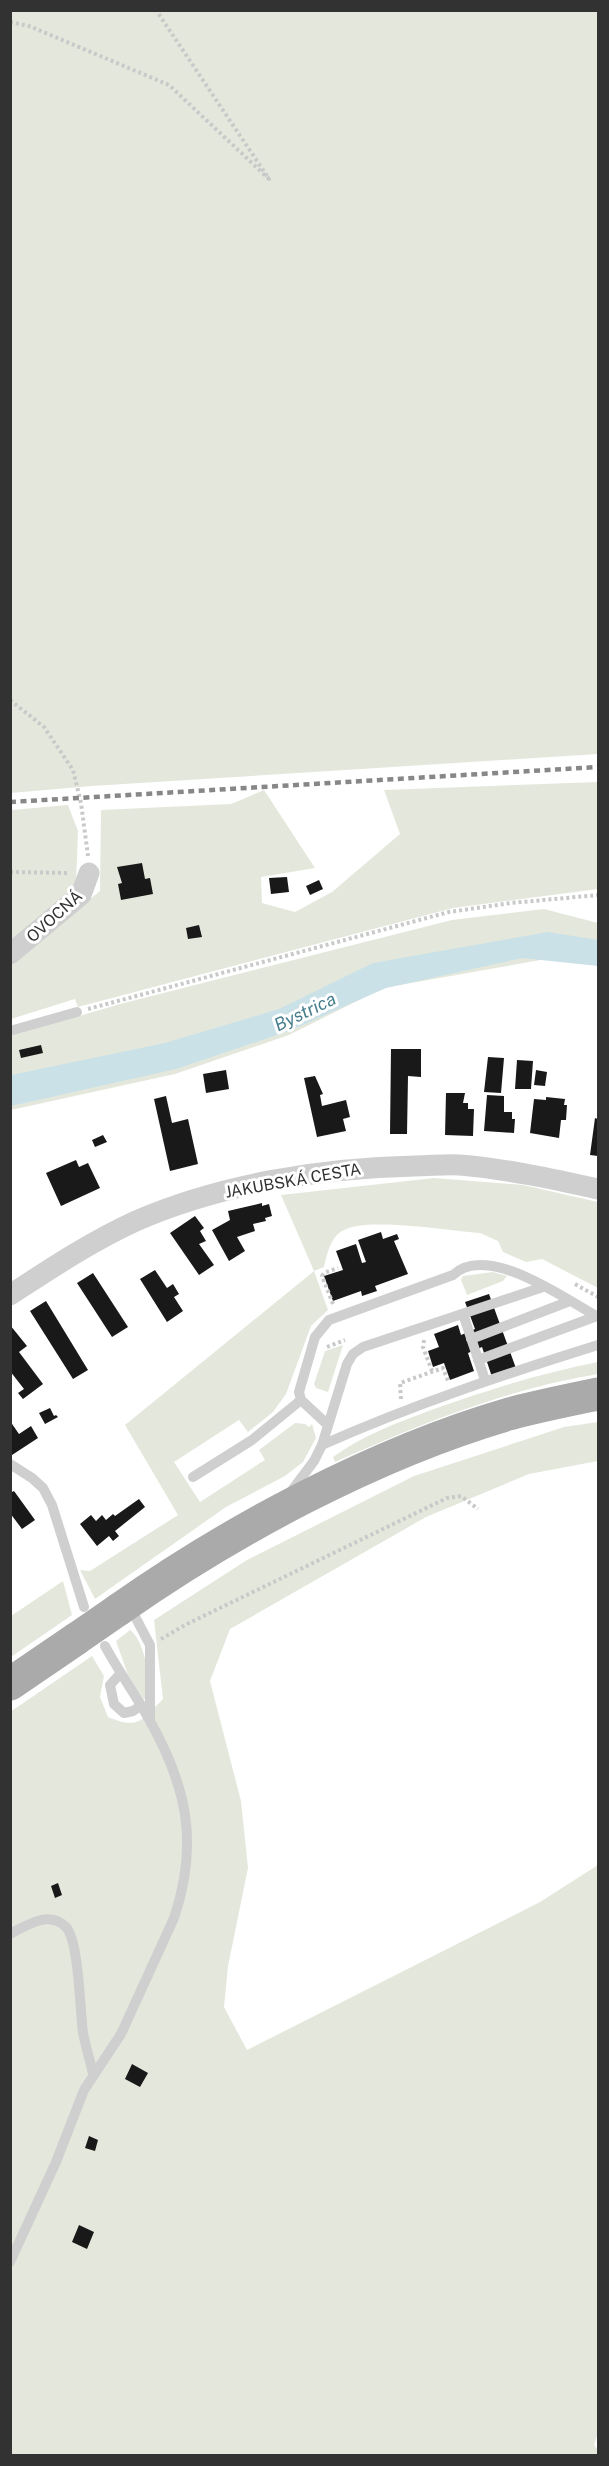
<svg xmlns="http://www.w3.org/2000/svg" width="609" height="2466" font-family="'Public Sans',sans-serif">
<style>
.green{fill:#e4e8dc}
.water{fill:#cae1e7}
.building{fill:#191919}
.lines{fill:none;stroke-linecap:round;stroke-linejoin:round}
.path{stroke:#c9c9c9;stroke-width:4;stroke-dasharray:3 3;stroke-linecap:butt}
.lane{stroke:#cfcfcf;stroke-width:10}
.street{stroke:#cfcfcf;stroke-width:21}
.primary{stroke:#aaa;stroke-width:33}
.rail{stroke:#878787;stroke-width:4.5;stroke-dasharray:6 4.5;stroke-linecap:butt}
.primary-bridge{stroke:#aaa;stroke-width:33}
.labels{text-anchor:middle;stroke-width:6;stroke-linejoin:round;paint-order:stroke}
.street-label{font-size:16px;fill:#323232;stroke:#fff}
.water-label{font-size:18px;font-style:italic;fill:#467e8e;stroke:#fff}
</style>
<rect width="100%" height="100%" fill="#fff"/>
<path class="green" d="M11,10L598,11V754L92,786L11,793Z
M598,782V889L453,908L78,1007L75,999L11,1019L10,964L100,891L101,810L231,804L264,790L315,868L261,877L262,903L295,912L332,892L400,834L384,790Z
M68,805L78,831L76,883L63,900L11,942V810Z
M544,909L598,923V956L580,953L383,988L289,1035L175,1074L11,1110V1036L120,1004L452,920Z
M434,1178L523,1185L598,1202V1288L542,1259L526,1262L503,1252L498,1241L480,1233C450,1231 365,1216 342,1231C330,1238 327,1255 324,1267L314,1271L328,1310L311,1326L286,1394L273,1412L248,1432L239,1420L174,1462L200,1502L265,1460L259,1450L295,1423L305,1424L309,1427L312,1424L316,1438L303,1462L285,1476L226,1507L95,1599L80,1570L90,1571L178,1515L125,1425L314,1271L281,1195Z
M493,1272L507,1276L503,1281L467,1295L461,1280L463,1276Z
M343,1345L328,1392L316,1388L314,1384L325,1351Z
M598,1362V1374C507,1389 420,1424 335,1462L333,1457C363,1435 399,1422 434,1409C487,1390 542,1373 598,1362Z
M598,1422V1461L529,1474L426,1517L230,1629L210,1681L241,1801L248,1868L228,1966L224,2007L247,2050L540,1902L598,1865V2433L594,2445L598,2450V2455H11L10,1712L92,1656L104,1676L100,1697L108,1717C139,1730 142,1720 163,1699L154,1620L247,1560L414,1476L564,1427Z
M63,1581L72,1615L11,1657V1616Z
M130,1630C144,1639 154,1686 144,1700L128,1675L116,1641Z"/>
<path class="water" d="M548,932L598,940V966L522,958L386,988L289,1031L176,1069L11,1106V1075L165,1043L279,1009L373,963Z"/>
<path class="building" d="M142,863L145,879L150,878L153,894L121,900L118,884L122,883L117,867Z
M287,877L289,892L271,894L269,878Z
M319,880L323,889L310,895L306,886Z
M199,925L202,937L188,939L186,928Z
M41,1045L43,1053L21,1058L19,1050Z
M391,1049H421V1077L408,1076L407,1134H390Z
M488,1057L504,1058L501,1093L484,1092Z
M517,1060L533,1061L531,1089H515Z
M226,1070L229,1089L206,1093L203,1074Z
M536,1070L547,1072L545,1086L534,1085Z
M315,1076L323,1094L320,1095L322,1106L346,1100L350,1117L343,1119L346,1131L317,1137L304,1078Z
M446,1093H465L463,1103H468V1109H474L473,1136L445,1135Z
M487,1095L504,1096V1112H512V1119H515L514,1133L484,1131Z
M166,1096L172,1123L188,1119L198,1164L170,1171L154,1099Z
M546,1097L565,1099L564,1105H567L566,1120H561L559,1138L530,1133L534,1099L546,1100Z
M595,1118L598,1119V1156L590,1155Z
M103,1135L107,1142L95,1147L92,1140Z
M76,1160L79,1167L88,1163L100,1188L61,1206L46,1173Z
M262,1203V1206L269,1204L272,1216L265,1218L266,1221L253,1224L255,1231L237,1237L245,1251L229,1261L212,1230L230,1220L228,1211Z
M195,1216L204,1228L200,1231L206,1241L199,1244L214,1265L199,1275L170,1233Z
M381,1232L383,1239L397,1234L399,1239L394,1241L408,1274L375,1286L377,1291L362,1296L361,1291L333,1301L324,1276L343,1270L336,1251L356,1244L362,1263L366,1262L358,1240Z
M155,1270L167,1288L173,1284L179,1294L174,1297L183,1311L167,1322L140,1279Z
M93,1273L128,1327L112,1337L77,1283Z
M489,1294L517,1371L493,1380L482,1347L468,1353L474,1371L450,1380L444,1363L433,1367L428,1351L439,1347L434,1334L458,1325L461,1335L475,1329L465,1302Z
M46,1301L88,1370L73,1379L30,1311Z
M10,1325L27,1346L19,1352L43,1384L23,1399L18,1393L24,1389L10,1371Z
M50,1408L54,1416L56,1415L58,1417L45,1424L39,1413Z
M10,1421L19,1434L31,1426L38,1438L12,1455Z
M14,1491L35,1520L22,1529L10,1513V1493Z
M139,1499L145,1507L115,1531L119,1536L113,1541L109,1536L97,1546L80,1524L91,1515L96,1521L102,1515L106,1520L113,1514L115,1516Z
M58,1883L62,1895L55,1898L51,1886Z
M132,2064L148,2073L140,2087L125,2079Z
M89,2136L98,2140L95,2151L85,2148Z
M79,2225L94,2232L87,2249L72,2242Z"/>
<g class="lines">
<path class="path" d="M10,22L29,26L169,85L269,179L156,10
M10,700L44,727L73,770L81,803L88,856
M10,872L69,873
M88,1009L449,912L511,903L598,895
M575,1284L598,1297
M333,1304L322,1276L324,1273L338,1268
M424,1340L423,1347L432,1371
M327,1347L345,1340
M401,1399L400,1383L443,1368L448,1381
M161,1639L187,1624L447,1498L461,1496L478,1509"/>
<path class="lane" d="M10,1031L77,1012
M463,1314L485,1380
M471,1339L570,1301
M478,1360L597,1316
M328,1425L301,1400L299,1392L315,1337L329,1320L453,1275C487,1242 565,1299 598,1317
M322,1445C412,1405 505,1374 598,1345
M10,1464L32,1478L43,1488L52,1505L84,1607
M193,1477L252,1440L301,1400
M290,1493L314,1461L322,1445L347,1364L353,1354L363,1347L543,1287
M130,1607L150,1645V1721
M120,1674L110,1685L114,1704L124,1713L133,1711L140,1706
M10,1934C27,1925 49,1910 66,1927C79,1941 80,2011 83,2033C86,2047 90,2061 93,2074
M10,2262L56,2162L84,2090L121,2034L174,1918C199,1844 187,1787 150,1721C136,1695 119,1672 105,1646"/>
<path class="street" d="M10,954L81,895L89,873
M10,1295C50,1269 92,1241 136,1221C221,1184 322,1168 415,1166C430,1166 445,1164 460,1165C507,1169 553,1179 598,1189"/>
<path class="primary" d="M118,1610C232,1530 375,1453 509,1414C539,1406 569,1400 598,1394
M10,1684L76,1639"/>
<path class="rail" d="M10,802L598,767"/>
<path class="primary-bridge" d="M76,1639L118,1610"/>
</g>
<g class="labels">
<g class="street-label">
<text transform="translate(54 916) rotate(-42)" y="6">OVOCNÁ</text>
<text transform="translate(293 1180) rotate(-10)" y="6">JAKUBSKÁ CESTA</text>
</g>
<g class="water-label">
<text transform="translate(305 1012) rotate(-26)" y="6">Bystrica</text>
</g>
</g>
<rect width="609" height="2466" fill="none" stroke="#323232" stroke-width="24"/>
</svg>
